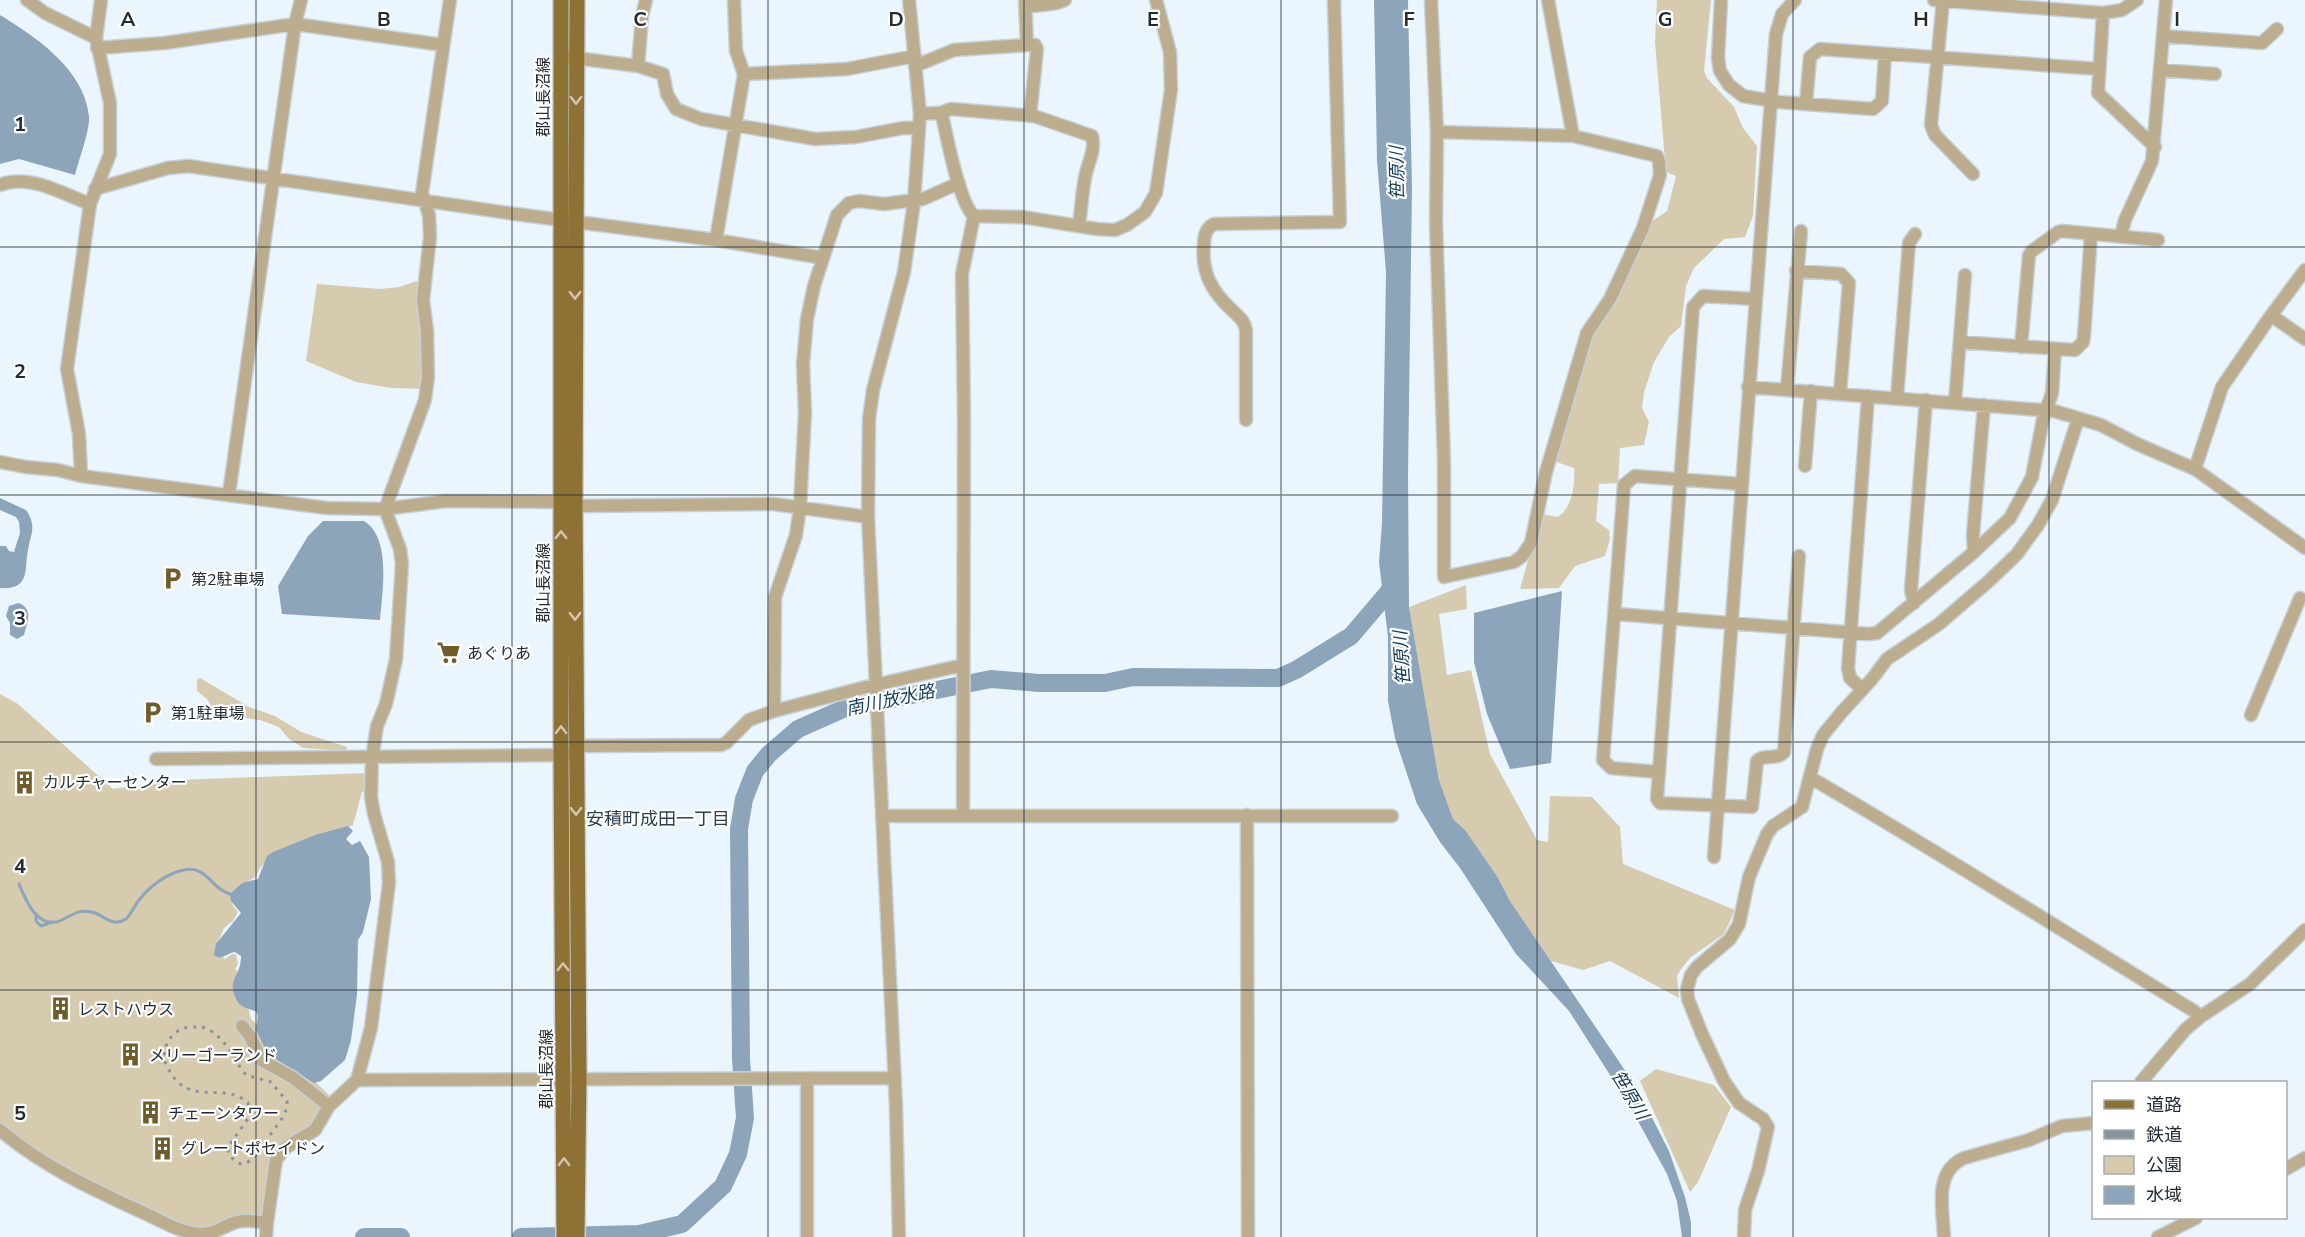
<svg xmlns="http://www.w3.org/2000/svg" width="2305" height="1237" font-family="'Nunito Sans','Noto Sans JP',sans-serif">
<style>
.green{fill:#d6caaf}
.water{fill:#8da5ba}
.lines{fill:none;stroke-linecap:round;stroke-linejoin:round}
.stream{stroke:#8da5ba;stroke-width:3}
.river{stroke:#8da5ba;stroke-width:18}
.minor-casing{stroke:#c7d1d9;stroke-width:15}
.major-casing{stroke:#c7d1d9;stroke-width:18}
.minor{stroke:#bcad8f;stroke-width:12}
.major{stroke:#8e7235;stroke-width:15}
.rail{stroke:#89939b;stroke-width:3;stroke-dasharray:3 6;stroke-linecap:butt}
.oneway{stroke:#d2c7ae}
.grid{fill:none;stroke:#222b33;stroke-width:1.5;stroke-opacity:0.55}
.labels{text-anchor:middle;stroke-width:4.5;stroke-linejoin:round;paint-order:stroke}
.street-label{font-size:16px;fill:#222b33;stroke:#fff}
.poi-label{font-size:16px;fill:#222b33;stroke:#fff;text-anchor:start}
.water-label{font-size:18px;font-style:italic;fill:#123a5a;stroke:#fff}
.neighbourhood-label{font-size:18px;fill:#2c3f51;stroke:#fff}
.grid-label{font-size:20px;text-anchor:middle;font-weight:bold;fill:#222b33;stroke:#fff;stroke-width:4.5;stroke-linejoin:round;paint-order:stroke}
</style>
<rect width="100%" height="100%" fill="#ebf5fe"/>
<path class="green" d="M1657,0H1711L1704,71L1707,78L1734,107L1743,128L1757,146L1753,216L1745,237L1724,239L1694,268L1686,286L1681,326L1669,337L1654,362L1644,392L1642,408L1649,422L1644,445L1620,448L1618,483L1599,484L1596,521L1609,530L1610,539L1605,556L1575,566L1559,588L1520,589L1541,514L1558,517C1573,507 1575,484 1574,468L1554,461L1585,349L1610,306L1651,222L1667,211L1676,176L1666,172L1655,42Z
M423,279L424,389L391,388L356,382L306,361L317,284L380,289L399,287Z
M1466,585L1467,609L1439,614L1447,675L1471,670L1490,754L1537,840L1548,842L1550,796L1592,797L1620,827L1623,864L1735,910L1724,934L1691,957L1681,969L1677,976L1679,998L1610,961L1583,970L1551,961L1510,901L1497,876L1465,830L1453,819L1439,780L1409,607Z
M200,678L249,707L275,716L301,732L347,747L346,751L303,748L289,739L279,727L260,720L216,714L207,699L197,691V680Z
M0,694L18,704L113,789L176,780L367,773V788L362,792L353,825L271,856L260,868L256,877C243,883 238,890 232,904L238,912L233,921L224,928L215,950L225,959L232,954H236L238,964L235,969L240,974L251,1019L330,1096L316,1121L288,1140L263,1216L237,1219L211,1230L177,1226L49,1161L0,1125Z
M1656,1069L1714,1085L1731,1107L1698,1182L1690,1192L1640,1081Z"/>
<path class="water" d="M1374,0H1408L1412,188L1408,475L1409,607L1439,780L1453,819L1465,830L1497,876L1510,901L1637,1088L1669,1151L1685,1197L1691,1222V1237H1682L1677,1201L1667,1174L1628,1103L1569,1011L1516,954L1460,868L1440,842L1417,804L1395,738L1388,701V637L1379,562L1382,523L1386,272L1377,160Z
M0,15C36,37 84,69 89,116C90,131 79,159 75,175L19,159L0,164Z
M0,498L26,510C37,526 31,533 28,550C24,569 31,590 0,588V546H6L9,551L14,552L20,533L19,522L16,517L0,510Z
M323,521H364C392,538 382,593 380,620L282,614L278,586L308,536Z
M1562,591L1551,763L1510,769L1487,714L1474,662V613Z
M19,603C34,609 27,623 24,635L17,639L10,635V623L6,616L9,606Z
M348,826L353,831L346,839L352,845L360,841L369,857L371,899L363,932L358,940L357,995L351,1040L345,1060L321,1081L314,1083L277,1060L264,1046L256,1030C260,1003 257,1016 239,1004C224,978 241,979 241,956L235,952C227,953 221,961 214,955L216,944L241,913L231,901L230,894L242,883L258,879L267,856L273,852L315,835Z"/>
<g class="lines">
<path class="stream" d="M19,884C26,901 38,931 62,920C72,915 79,909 92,912C104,915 112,928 126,919C131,915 134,906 139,900C149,887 167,873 184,870C207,865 211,889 230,894
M36,916V921L41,926L52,922"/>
<path class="river" d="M364,1237H401
M521,1237L639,1234L682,1224L723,1186L738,1154L745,1118L741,1059L739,829L744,799L755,771L769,754L798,729L843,709L991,679L1039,683H1105L1133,677L1278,678L1296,670L1351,636L1397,582"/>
<defs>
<path id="minor" d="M27,0L45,13L96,38
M646,0L642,16L638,66L663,74L667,94L676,109L701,119L815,139L856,137L903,128H919
M1025,0L1027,45H1035L1037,49L1030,116
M1431,0L1437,132L1436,222L1444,461V577L1514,562L1522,556L1531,543L1546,472L1587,333L1610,299L1643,228L1660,175L1659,162L1657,156L1573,136L1437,132
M1548,0L1573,136
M1721,0L1718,58L1720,71L1729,85L1743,96L1779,102L1873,109L1882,101L1885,54
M1934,0L2103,13L2122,10L2137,0
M1943,1L1931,125L1935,135L1973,174
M1026,7L1057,3L1065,0
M2103,13L2098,93L2155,147
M2163,36L2262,43L2277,29
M97,48L165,43L295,24L443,45
M560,56L638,66
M915,66L954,50L1027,45
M2160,70L2215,74
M744,74L847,69L915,56
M1806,104L1810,57L1820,49L2099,69
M940,113L951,109L1034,116L1092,136C1096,151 1087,164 1085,178C1082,193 1081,210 1079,226
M920,114L938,113L942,115C947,137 959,203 974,216L962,274L964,419L963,816
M0,185C29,173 63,194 90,204
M95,189L168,168L188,166L515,214L716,240L823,258
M974,216L1022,217L1097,229L1115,230L1127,225L1145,212L1156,193L1171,90L1170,52L1156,0
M2121,235L2125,220L2152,161L2166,0
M716,240L744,74L736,51L734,0
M2305,270L2270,317L2275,318L2305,339
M1796,271L1841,274L1849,283L1840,393
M1755,299L1703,296L1693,307L1657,799L1660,803L1752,807L1757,761C1764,753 1776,761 1784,752L1799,556
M1960,342L2075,350L2083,342L2084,336L2091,234
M2021,347L2029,255L2032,251L2058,232L2062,231L2158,240
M1748,387L2054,411L2101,425L2137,444L2195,469L2305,548
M1787,389L1801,231
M1897,398L1909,243L1915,234
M1955,402L1965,275
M1246,420V330C1244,320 1240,318 1233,311C1212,292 1201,273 1204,244C1204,236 1206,228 1214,224L1340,222L1334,0
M0,462L26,467L58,470L81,476L327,508L385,509L446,501L568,502
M1805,466L1811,391
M2195,469L2222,387L2270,317
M81,476L79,434L67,369L90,204L110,154V103L96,38L101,0
M229,494L295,24L301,0
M575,506L774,504L868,517
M1974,552L1973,535L1984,405
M1914,603L1911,590L1926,400
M1616,614L1869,634L1877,633L1974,552L2010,518L2032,477L2043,419L2052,393L2055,350
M1862,689L1850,678L1848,668L1868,396
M774,711L775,597L796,535L800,507L805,412L803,364L807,319L814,286L837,215L849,203L859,201L884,204L923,199L959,183
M2251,715L2300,598
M575,746L721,745L726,743L749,720L774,711L866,687L963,665
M156,759L569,755
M1659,772L1611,768L1603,760L1624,485L1635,476L1742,484
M1811,778C1940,853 2066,933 2194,1011L2200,1017
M1247,815L1248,1237
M882,816H1392
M1714,857L1776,34L1782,14L1795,0
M242,1026L250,1036L261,1060L292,1077L329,1106
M807,1079V1237
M357,1080L895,1078
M2141,1082L2185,1030L2200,1017L2250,984L2305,930
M0,1130C42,1166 94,1190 144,1213C162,1221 181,1233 200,1234C213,1234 220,1229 231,1224C242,1219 255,1221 267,1223L266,1237
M2286,1169L2305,1158
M267,1223L276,1160L285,1148L315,1130L329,1106L357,1080L371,1028L389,883L388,862L374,814L371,797L372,758L377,726L386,704L396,659L402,564L400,549L385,509L425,400L428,377L427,331L423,300L430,237L429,215L422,193L450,0
M899,1237L896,1107L868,517L869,419L873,390L904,272L914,202L920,114L909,0
M1744,1237L1745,1210L1758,1171L1768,1127L1763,1119L1739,1103L1724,1081L1702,1034L1688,999L1687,989L1691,975L1697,967L1730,939L1739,924L1749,877L1767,834L1773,826L1802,807L1817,749L1823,735L1841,713L1872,679L1887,659L1939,624L1989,581L2017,554L2038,525L2052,500L2078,419
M1944,1237C1943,1209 1933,1172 1964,1158L2029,1140L2062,1126L2094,1123
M2158,1237L2196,1218"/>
<path id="major" d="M561,0V755L564,1237
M577,0L575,502L579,1078L577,1237"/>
</defs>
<use href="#minor" class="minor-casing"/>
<use href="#major" class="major-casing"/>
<use href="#minor" class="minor"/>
<use href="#major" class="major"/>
<path class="rail" d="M202,1027C225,1034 232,1058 246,1075L271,1082L287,1101C288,1115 276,1126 268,1138C259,1152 242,1180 228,1151L230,1144L250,1116L248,1103C225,1081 193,1106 172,1075C169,1070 165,1064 164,1058C164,1048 168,1039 175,1033C183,1026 193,1027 202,1027Z"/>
</g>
<defs><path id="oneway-chevron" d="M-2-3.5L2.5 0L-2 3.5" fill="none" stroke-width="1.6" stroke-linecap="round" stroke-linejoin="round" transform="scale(1.5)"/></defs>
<g class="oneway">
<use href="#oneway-chevron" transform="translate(576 100) rotate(90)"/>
<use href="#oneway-chevron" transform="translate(575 295) rotate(90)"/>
<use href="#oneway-chevron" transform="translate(561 535) rotate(-90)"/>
<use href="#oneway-chevron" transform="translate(575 616) rotate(90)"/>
<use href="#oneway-chevron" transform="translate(561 730) rotate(-90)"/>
<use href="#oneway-chevron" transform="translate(576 811) rotate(89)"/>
<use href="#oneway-chevron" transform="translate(563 967) rotate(-90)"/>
<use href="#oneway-chevron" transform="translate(564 1162) rotate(-90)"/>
</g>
<path class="grid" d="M256,0V1237M512,0V1237M768,0V1237M1024,0V1237M1281,0V1237M1537,0V1237M1793,0V1237M2049,0V1237M0,247H2305M0,495H2305M0,742H2305M0,990H2305"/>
<defs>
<symbol id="parking-bare" viewBox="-9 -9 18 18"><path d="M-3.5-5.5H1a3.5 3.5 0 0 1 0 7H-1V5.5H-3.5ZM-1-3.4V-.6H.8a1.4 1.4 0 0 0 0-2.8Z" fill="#705b2a" stroke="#fff" stroke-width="2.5" paint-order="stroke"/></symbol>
<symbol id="supermarket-bare" viewBox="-9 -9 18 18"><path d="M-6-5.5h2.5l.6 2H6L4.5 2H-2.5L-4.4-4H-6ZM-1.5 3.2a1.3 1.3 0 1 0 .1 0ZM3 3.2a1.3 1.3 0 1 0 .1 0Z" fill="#705b2a" stroke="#fff" stroke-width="2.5" paint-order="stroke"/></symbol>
<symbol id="building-bare" viewBox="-9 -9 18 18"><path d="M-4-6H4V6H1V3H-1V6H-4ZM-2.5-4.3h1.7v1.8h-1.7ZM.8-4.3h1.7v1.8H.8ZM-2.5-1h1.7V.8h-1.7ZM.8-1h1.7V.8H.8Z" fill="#705b2a" stroke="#fff" stroke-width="2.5" paint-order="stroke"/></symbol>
</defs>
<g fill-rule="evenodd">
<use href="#parking-bare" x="156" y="562" width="33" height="33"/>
<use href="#supermarket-bare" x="432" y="636" width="33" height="33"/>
<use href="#parking-bare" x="136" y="696" width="33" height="33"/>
<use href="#building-bare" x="8" y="766" width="33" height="33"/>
<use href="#building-bare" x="44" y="992" width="33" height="33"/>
<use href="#building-bare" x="114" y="1038" width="33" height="33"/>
<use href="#building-bare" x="134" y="1096" width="33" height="33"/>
<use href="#building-bare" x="146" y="1132" width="33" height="33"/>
</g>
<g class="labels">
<g class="street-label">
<text transform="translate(543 97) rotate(-90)" y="6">郡山長沼線</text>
<text transform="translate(543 583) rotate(-90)" y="6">郡山長沼線</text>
<text transform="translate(546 1069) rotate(-90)" y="6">郡山長沼線</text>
</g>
<g class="poi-label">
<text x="191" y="585">第2駐車場</text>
<text x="467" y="659">あぐりあ</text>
<text x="171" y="719">第1駐車場</text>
<text x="43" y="788">カルチャーセンター</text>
<text x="78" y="1015">レストハウス</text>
<text x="149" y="1061">メリーゴーランド</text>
<text x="168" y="1119">チェーンタワー</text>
<text x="181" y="1154">グレートポセイドン</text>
</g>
<g class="water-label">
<text transform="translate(1397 173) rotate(-91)" y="6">笹原川</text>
<text transform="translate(1402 658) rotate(-94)" y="6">笹原川</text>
<text transform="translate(890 700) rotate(-12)" y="6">南川放水路</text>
<text transform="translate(1630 1095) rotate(59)" y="6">笹原川</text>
</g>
<g class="neighbourhood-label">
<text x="658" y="825">安積町成田一丁目</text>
</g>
</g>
<g class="grid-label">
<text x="128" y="26">A</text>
<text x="384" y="26">B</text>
<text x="640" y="26">C</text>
<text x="896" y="26">D</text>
<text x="1153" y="26">E</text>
<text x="1409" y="26">F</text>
<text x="1665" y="26">G</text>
<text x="1921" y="26">H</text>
<text x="2177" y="26">I</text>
<text x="20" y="131">1</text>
<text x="20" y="378">2</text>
<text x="20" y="625">3</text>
<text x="20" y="873">4</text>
<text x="20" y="1120">5</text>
</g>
<rect x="2092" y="1081" width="195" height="138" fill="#ffffff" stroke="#a7aaad" stroke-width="1.5"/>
<rect x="2104" y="1100" width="30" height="9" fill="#8e7235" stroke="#a7aaad" stroke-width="1.5"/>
<text x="2146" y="1111" font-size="18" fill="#222b33">道路</text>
<rect x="2104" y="1130" width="30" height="9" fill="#89939b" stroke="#a7aaad" stroke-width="1.5"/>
<text x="2146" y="1141" font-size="18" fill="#222b33">鉄道</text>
<rect x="2104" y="1156" width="30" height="18" fill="#d6caaf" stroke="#a7aaad" stroke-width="1.5"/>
<text x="2146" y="1171" font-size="18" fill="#222b33">公園</text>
<rect x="2104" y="1186" width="30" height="18" fill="#8da5ba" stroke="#a7aaad" stroke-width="1.5"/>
<text x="2146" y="1201" font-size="18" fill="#222b33">水域</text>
</svg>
